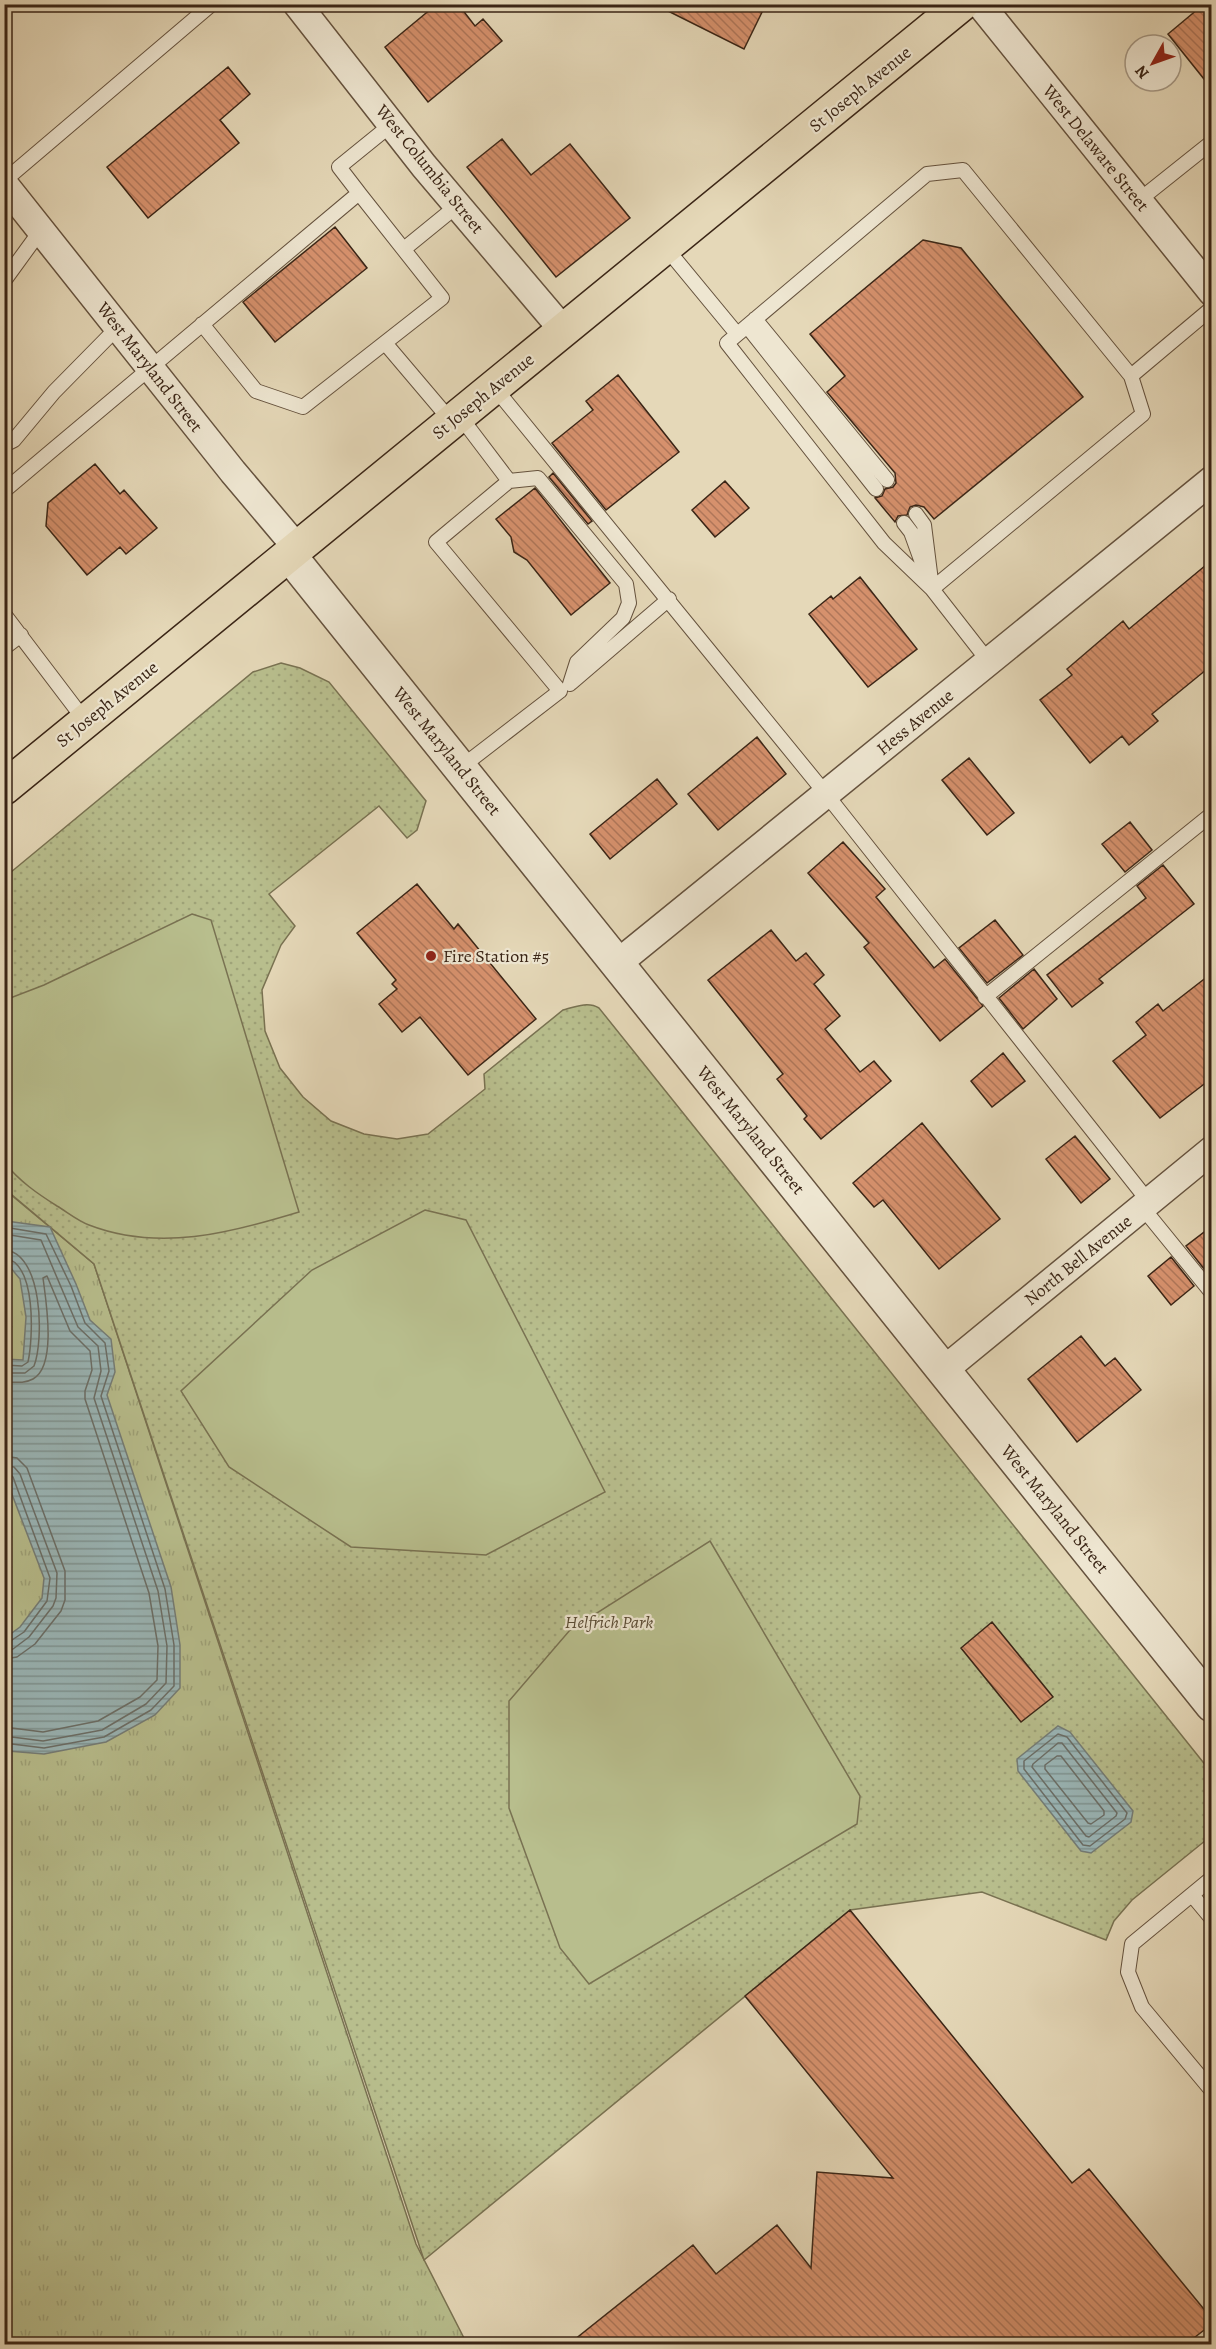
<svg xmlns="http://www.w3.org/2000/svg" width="1216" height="2349" font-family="Alegreya,serif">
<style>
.grass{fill:url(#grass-tufts);stroke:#797252;stroke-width:1.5}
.park{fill:url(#park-dots);stroke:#797252;stroke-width:1.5}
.pitch{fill:#b8be8d;stroke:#797252;stroke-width:1.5}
.water{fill:url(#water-rules);stroke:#747d78;stroke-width:1.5}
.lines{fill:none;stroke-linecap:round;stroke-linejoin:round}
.shore{stroke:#6a6e68;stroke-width:1.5}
.building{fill:url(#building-back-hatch);stroke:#3a2516;stroke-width:1.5}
.service-casing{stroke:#65523e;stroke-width:16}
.minor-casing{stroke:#65523e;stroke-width:30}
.tertiary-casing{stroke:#65523e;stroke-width:36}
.primary-casing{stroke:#3a2516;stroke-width:36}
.service{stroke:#eee6d1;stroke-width:14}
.minor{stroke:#eee6d1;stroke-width:27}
.tertiary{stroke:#eee6d1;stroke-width:33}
.primary{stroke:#e5d8b8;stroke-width:33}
.poi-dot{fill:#8f2418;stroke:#eee6d1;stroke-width:2}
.labels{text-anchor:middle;stroke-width:4.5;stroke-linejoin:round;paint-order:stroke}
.street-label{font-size:18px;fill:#3a2516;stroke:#eee6d1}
.poi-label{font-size:18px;fill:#3a2516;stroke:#eee6d1;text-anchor:start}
.park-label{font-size:18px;font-style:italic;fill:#5a4b34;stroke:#eee6d1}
</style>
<defs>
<pattern id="grass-tufts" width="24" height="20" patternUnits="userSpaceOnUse" patternTransform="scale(1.5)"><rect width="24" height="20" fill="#b8be8d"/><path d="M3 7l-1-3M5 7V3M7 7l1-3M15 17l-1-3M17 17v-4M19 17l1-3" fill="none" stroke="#9fa379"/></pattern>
<pattern id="park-dots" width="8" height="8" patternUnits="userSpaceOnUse" patternTransform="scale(1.5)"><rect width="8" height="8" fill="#b8be8d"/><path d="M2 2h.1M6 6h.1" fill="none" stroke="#9fa379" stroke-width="1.8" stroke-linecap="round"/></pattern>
<pattern id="water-rules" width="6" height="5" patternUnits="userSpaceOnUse" patternTransform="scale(1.5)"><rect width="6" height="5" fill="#9ab7b9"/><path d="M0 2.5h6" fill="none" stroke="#7f9595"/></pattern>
<pattern id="building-back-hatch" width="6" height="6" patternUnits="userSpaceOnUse" patternTransform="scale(1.5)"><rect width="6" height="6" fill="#d6916d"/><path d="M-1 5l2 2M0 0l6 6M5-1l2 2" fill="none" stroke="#af7659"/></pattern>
</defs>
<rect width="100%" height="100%" fill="#e5d8b8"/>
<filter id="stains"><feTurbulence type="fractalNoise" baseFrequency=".00333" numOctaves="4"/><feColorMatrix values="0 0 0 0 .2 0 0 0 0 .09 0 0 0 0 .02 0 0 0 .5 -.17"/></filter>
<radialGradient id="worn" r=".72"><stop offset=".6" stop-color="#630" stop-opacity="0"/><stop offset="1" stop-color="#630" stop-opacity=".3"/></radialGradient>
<path class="grass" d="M4,1189L94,1264L416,2244L467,2344H5Z"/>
<path class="park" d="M281,663L300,668L329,682L426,801L417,830L407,838L379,806L269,894L295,926L281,945L262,990L265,1031L280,1068L303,1097L331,1121L364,1134L397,1139L428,1134L485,1089L484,1074L563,1010C574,1007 588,1001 599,1008L1211,1772V1836L1132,1900L1114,1921L1106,1940L982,1892L850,1910L424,2260L94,1264L5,1189V877L253,672Z"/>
<path class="pitch" d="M192,914L211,920L299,1212C230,1233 159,1252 89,1225C78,1221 67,1212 57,1206C38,1194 19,1181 5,1163V1000L44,985Z
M425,1210L466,1220L605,1492L486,1555L351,1547L229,1467L181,1391L312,1270Z
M710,1541L860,1796L857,1824L589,1984L560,1948L509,1808V1701L570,1630Z"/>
<path class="water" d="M6,1221L50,1227L76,1284L90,1320L111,1339L115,1372L107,1395L171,1587L180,1645V1688L155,1715L106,1742L44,1754L8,1751L5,1747V1638L20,1627L42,1598L44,1578L5,1476V1359L23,1360L26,1317L20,1279L5,1261L4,1224Z
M1058,1726L1070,1732L1133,1811L1131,1822L1091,1853L1081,1851L1018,1771L1017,1759Z"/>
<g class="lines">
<path class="shore" d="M4,1227L46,1234L71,1286L85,1323L105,1343L109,1371L101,1396L165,1589L174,1645V1686L151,1710L104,1737L44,1748L4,1743
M4,1234L41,1240L78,1327L98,1346L101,1371L94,1398L158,1591L167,1646L166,1683L146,1704L102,1730L43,1741L4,1736
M4,1250C43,1252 44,1340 34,1366L25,1373H4
M4,1258C37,1262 33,1339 28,1362L22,1366L4,1365
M4,1382C14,1382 24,1384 33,1379C57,1366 46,1301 43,1278L47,1276L70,1331L90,1351L92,1370L85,1391V1399L149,1593L158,1646L157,1680L140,1697L98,1721L43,1732L4,1727
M4,1456L17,1458L27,1468L65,1571V1600L61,1611L35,1644L17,1657L4,1659
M4,1465L14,1467L20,1474L57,1573L56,1598L53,1606L29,1637L13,1649L4,1650
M4,1472L9,1473L13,1477L50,1578L47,1601L24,1632L9,1642L4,1643
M1058,1734L1067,1737L1127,1813L1125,1819L1090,1846L1083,1845L1024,1769V1761Z
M1058,1743H1062L1117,1813L1116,1816L1089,1837L1086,1836L1032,1767L1033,1764Z
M1057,1756H1061L1104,1811V1815L1091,1824L1088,1823L1045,1769V1765Z"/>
</g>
<path class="building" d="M437,4H458L475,26L483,19L502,41L428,102L385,47Z
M654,4H766L744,49Z
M1204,4H1212V89L1168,34Z
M228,67L250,94L220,120L239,143L148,218L107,167Z
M502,139L531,175L570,144L630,218L556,277L467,167Z
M335,227L367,268L275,342L243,302Z
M923,240L961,248L1083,397L934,519L924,507L916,505L910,507L907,515L898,516L895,522L875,498L882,496L885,489L893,487L896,483L895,473L827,392L845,376L810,334Z
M618,375L679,452L606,510L552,443L593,410L586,401Z
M95,464L120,494L124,490L157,528L126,554L120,547L87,575L46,526L48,503Z
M553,473L592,521L588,524L549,477Z
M725,481L749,508L715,537L692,510Z
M535,488L610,583L571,615L527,560L514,552L511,537L496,519Z
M1212,560V665L1152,714L1158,721L1129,745L1122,736L1090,763L1040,700L1072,675L1067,669L1123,621L1129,629Z
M860,577L917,649L868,687L809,614L831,596L833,599Z
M757,737L786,774L718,830L688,794Z
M969,758L1014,813L987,835L942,780Z
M657,779L677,804L610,859L590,834Z
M1130,822L1152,850L1125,872L1102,844Z
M843,842L885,889L876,897L934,968L945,959L983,1006L940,1041L864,947L869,943L808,873Z
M1163,865L1194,904L1099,979L1103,983L1072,1007L1047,975L1146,898L1137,886Z
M417,884L454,929L458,924L536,1019L468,1075L420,1017L402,1032L379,1004L397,989L392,984L396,980L357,933Z
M995,920L1023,955L987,983L959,948Z
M771,930L796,961L806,953L824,975L814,984L840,1016L825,1029L860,1072L874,1061L891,1081L821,1139L804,1119L807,1116L777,1079L783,1074L708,980Z
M1034,969L1057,999L1023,1029L999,998Z
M1212,973V1078L1160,1118L1113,1061L1146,1035L1136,1022L1158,1004L1163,1011Z
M1003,1053L1025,1081L992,1107L971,1081Z
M922,1123L1000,1219L939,1269L883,1200L874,1207L853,1183Z
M1075,1136L1110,1179L1081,1203L1046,1159Z
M1212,1226V1272L1208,1274L1186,1246Z
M1171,1257L1194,1286L1171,1305L1148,1276Z
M1081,1336L1105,1366L1115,1358L1141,1390L1077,1442L1028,1379Z
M992,1622L1053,1697L1021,1722L961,1648Z
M850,1910L1072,2183L1089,2169L1212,2319V2324L1186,2344H569L693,2245L716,2274L777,2225L811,2268L817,2172L893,2178L745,1996Z"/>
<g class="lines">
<defs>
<path id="service" d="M4,181L212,4
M359,193L339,167L392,124
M1138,201L1212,142
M666,248L737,334
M404,249L458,205
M4,281L41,230
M755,319L887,480
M747,326L876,489
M385,343L452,422
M1131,376L1212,308
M494,387L826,794L1149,1202
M459,415L509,481L436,542L560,691L460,768
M4,445L14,440L54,392L118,327
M509,481L538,478L626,584L629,603L623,618L577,662L570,684
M4,491C122,391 241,292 359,193L442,298L303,407L256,391L202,324
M916,514L924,525L932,589
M904,523L911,532L924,568
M932,589L1143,414L1131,376L963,170L927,174L727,343L884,543L932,589L989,662
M4,614L86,722
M4,648L21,635
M571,683L669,599
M985,997L1212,814
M1142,1207L1212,1293
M1212,1878L1132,1944L1128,1972L1142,2007L1212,2091
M1192,1895L1212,1919"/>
<path id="minor" d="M297,4L424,166L564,331
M980,4L1212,292
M4,184L233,472L298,549
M618,963L1212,480
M944,1370L1212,1150"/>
<path id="tertiary" d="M290,556L1212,1705"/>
<path id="primary" d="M4,788L962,4"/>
</defs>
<use href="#service" class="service-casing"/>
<use href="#minor" class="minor-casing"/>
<use href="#tertiary" class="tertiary-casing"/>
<use href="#primary" class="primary-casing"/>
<use href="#service" class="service"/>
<use href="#minor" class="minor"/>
<use href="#tertiary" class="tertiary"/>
<use href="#primary" class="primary"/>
</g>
<circle class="poi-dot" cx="431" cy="956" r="6"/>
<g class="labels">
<g class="street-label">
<text transform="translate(860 89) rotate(-39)" y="6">St Joseph Avenue</text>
<text transform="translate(1096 148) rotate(51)" y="6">West Delaware Street</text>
<text transform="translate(430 169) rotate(51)" y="6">West Columbia Street</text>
<text transform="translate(150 367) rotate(52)" y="6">West Maryland Street</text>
<text transform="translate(483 396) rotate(-39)" y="6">St Joseph Avenue</text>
<text transform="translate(107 704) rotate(-39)" y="6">St Joseph Avenue</text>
<text transform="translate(915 722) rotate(-39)" y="6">Hess Avenue</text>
<text transform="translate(447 751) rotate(51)" y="6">West Maryland Street</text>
<text transform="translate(751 1130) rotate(51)" y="6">West Maryland Street</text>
<text transform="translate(1078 1260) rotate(-39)" y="6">North Bell Avenue</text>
<text transform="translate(1055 1509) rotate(51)" y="6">West Maryland Street</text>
</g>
<g class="poi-label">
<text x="443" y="962">Fire Station #5</text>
</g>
<g class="park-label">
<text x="609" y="1628">Helfrich Park</text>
</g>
</g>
<rect width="1216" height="2349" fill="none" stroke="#e5d8b8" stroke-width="24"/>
<rect x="6" y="6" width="1204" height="2337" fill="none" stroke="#3a2516" stroke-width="3"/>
<rect x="12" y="12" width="1192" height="2325" fill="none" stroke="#3a2516" stroke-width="1.5"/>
<g transform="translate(1153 63) rotate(230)"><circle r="28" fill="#eee6d1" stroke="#a69986" stroke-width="1.5"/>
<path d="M0-4.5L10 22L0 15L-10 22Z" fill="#8f2418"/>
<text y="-9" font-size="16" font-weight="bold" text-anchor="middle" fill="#3a2516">N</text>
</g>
<rect width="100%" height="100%" filter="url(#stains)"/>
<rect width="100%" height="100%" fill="url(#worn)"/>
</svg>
